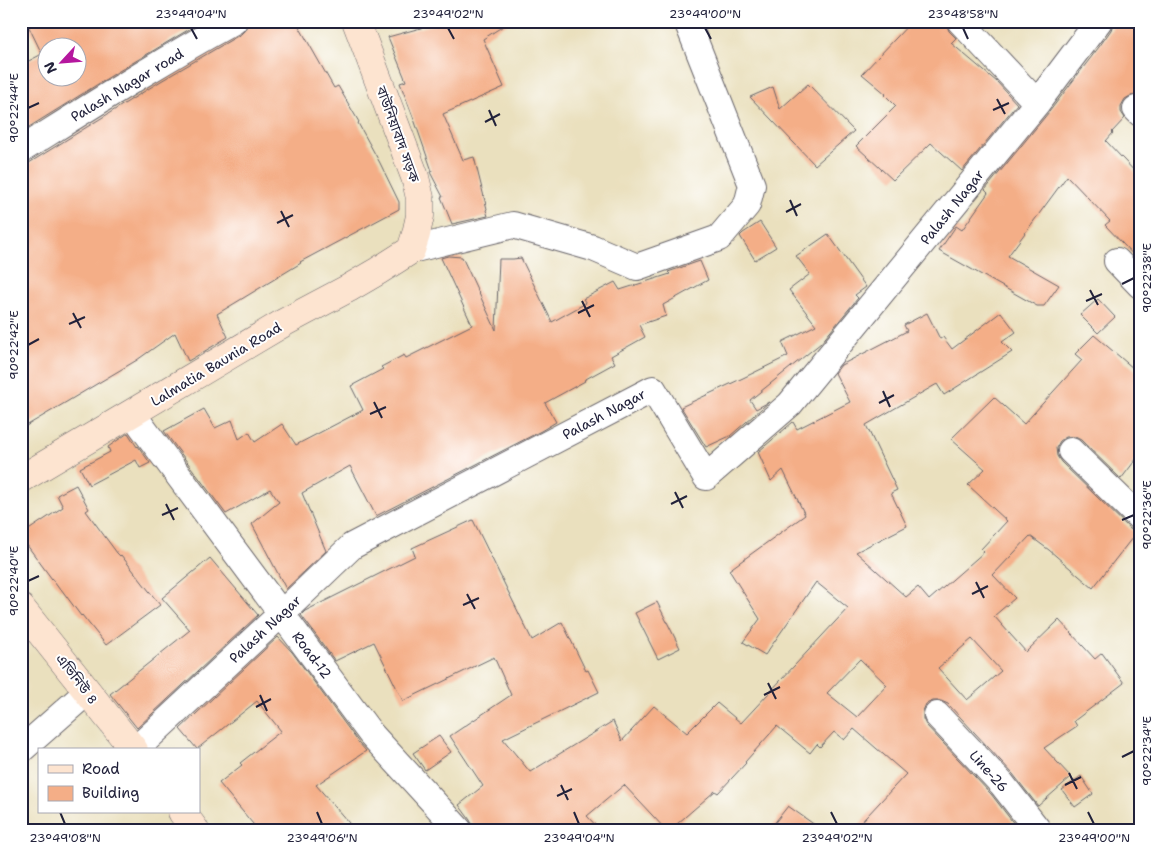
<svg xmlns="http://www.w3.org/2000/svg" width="1161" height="851" font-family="'Shantell Sans','Noto Sans Bengali',sans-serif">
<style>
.building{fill:#f4ae87;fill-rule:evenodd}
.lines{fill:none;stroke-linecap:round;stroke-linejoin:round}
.street-casing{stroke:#686469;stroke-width:28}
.secondary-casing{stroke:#686469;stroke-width:29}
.street{stroke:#fff;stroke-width:26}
.secondary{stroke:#fde4d0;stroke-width:28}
.ticks{fill:none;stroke:#22223b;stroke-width:2}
.labels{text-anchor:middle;stroke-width:4;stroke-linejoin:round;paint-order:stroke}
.street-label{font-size:14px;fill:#22223b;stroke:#fff}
.neatline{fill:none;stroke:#22223b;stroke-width:2}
.ticks-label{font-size:12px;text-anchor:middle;fill:#22223b}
</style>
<rect width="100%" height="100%" fill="#fff"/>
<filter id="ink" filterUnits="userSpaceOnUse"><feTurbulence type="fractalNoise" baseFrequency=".02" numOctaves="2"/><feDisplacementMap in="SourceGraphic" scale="10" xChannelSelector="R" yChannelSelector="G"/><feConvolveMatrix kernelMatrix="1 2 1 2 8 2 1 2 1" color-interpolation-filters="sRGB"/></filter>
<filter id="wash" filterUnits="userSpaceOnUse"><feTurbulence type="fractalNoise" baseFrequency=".0096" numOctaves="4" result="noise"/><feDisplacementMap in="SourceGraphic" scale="20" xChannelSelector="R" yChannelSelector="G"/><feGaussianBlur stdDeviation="1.12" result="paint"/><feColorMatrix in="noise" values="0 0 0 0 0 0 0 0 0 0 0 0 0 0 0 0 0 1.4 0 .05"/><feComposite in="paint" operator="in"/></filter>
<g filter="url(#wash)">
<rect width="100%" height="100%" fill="#eae0be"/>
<g id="blocks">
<path class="building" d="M26,21H203L119,71L21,132V65L42,54ZM48,48H78V78H48Z
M249,21H296L334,88L338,86L359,122L358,123L380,163L399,202V209L300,262L301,263L217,314L228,337L195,357L188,361L175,333L137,360L21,429V165L29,163L161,81L241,34L247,28Z
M446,21H511L483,39L504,87L443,114L463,160L474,157L487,209L486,210L488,216L452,224L441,197H443L430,172L432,171L415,122L400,83L406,81L388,37Z
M912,21H945L949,31L956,38L951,43L997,82L1017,104L962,171L931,143L893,180L856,146L896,106L885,95L886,94L862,74Z
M1114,21H1140V95H1132L1125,99L1121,106V112L1125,118L1112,132L1113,133L1106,141L1140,177V262L1105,225L1110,221L1067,176L1008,256L1059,285L1044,306H1037L939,251L956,226L962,230L988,193L985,190L1049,112L1099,47L1111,30Z
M808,84L854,131L815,165L750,97L773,87L780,109Z
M760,222L776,247L755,260L740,236L743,233Z
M828,234L866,287L855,295L858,298L821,343L750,400L756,409L769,402L730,436L706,447L681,407L743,378L788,356L782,342L816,325L789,290L810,274L796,256Z
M448,256L462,257L496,330L499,259H513L521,258L552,322L586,303L583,299L615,282L620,290L670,274L668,272L700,261L708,280L663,305L666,316L639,325L645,337L611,356L615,363L584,380L585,381L545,403L556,422L541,431L376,516L350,466L302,493L326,551L286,589L252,524L279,502L270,489L226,514L164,431L204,409L215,428L232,420L239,439L249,432L255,442L282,424L296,445L363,410L351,386L383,369L381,367L404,355L406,358L472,325L441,258Z
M1098,299L1115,317L1098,333L1080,315Z
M1001,312L1016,332L1002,342L1012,352L944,395L937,384L866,425L897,490L891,493L907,526L856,552L906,597L918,587L929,600L984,552L981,549L1007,521L968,485L985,469L951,439L994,397L1024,424L1082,360L1075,354L1094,335L1140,374V454L1121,479L1081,440L1075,437H1066L1060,441L1056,448L1057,456L1061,462L1130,529L1136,533L1093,588L1049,550L1030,536L993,575L1015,598L994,616L1026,652L1059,620L1095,659L1102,653L1124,683L1074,721L1077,726L1044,748L1071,777L1038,806L1013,774L948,704L941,701H933L926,704L923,711V719L926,725L991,794L1015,825L1009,830H854L906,774L854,729L844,740L834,732L820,747L817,744L810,753L777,726L745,762L746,763L718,793L715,791L670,830H666L624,785L587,816L600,830H474L473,826L470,820L459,805L483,786L450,736L511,695L494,657L403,701L374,642L335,661L301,615L305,611L415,556L412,548L473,520L532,640L562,622L586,671L588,670L599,692L503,739L530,772L613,721L622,741L654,706L687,733L717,703L741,723L848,608L816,582L765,655L743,642L760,619L729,570L805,515L783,470L771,481L758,452L793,422L797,429L850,402L835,373L841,365L907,331L904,325L927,313L940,339L943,337L952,349ZM972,639L1001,671L967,700L938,668ZM860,659L887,685L857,717L827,693Z
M128,433L137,447L138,446L150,463L140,468L136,460L89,485L80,468L110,452L108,447Z
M76,485L89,509L86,511L117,553L120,556L121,555L160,605L106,645L82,615L81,616L61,589L60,590L21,537V535L63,507L57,495Z
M210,558L258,615L137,728L110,694L190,630L162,598Z
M657,602L680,648L658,659L635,613Z
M278,637L292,652L359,743L366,751L316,785L355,830H258L219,783L242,765L240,763L281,731L257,701L197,749L180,729Z
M439,736L451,752L425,770L413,753Z
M1081,776L1093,794L1075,807L1062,790Z
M788,806L822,830H769Z"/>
</g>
</g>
<g filter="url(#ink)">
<use href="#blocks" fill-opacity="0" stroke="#686469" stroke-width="1"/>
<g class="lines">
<defs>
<path id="street" d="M960,21L1037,103
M1136,109L1140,113
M21,150C91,106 161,61 234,21
M411,250L513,225L593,248L637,267L719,238L747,205L752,185L687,21
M1117,261L1140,285
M140,424L371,734L459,830
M1071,451L1140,518
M937,715L1002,784L1038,830
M21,750L87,692
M135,750L281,614L352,546L653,389L706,477L790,404L1037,103L1099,21"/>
<path id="secondary" d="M21,479L285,322L349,288L378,271L411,250L416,234L420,216V198L415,177L356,21
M21,608L134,750
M182,812L195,830"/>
</defs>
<use href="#street" class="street-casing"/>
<use href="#secondary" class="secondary-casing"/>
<use href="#street" class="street"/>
<use href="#secondary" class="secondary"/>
</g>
</g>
<path class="ticks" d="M191,28L197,39M448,28L454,39M705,28L711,39M963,28L968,39M997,99L1005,114M28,108L39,103M489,110L496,126M993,110L1009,103M485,122L500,114M790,200L797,216M281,211L289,227M786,212L801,204M277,223L293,215M1122,284L1134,278M1090,290L1098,305M582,301L590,317M1086,301L1102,294M73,313L81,328M578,313L594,305M69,324L85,317M28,345L39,339M883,391L890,407M374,402L382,418M879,403L894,395M370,414L386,407M675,492L683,508M166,504L174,520M671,504L687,496M162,515L178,508M1122,520L1134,515M28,581L39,576M976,582L984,598M467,594L475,609M972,594L988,586M463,605L479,598M768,683L776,699M260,695L267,711M764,695L780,687M256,707L271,699M1122,757L1134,751M1069,773L1077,789M561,785L568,800M1065,785L1081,777M557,796L572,789M60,812L65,824M317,812L322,824M574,812L579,824M831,812L837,824M1088,812L1094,824"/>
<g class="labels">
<g class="street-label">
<text transform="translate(127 85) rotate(-31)" y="5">Palash Nagar road</text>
<text transform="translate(398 134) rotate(70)" y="5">বাউনিয়াবাদ সড়ক</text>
<text transform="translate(952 207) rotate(-51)" y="5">Palash Nagar</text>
<text transform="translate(216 364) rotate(-31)" y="5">Lalmatia Baunia Road</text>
<text transform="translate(604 414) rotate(-28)" y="5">Palash Nagar</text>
<text transform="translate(265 629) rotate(-43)" y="5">Palash Nagar</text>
<text transform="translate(312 655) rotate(53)" y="5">Road-12</text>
<text transform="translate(77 679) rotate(52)" y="5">এভিনিউ ৪</text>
<text transform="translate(989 771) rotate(48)" y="5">Line-26</text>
</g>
</g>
<rect width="1161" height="851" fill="none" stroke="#fff" stroke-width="55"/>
<rect x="38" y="748" width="162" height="65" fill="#ffffff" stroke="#a7a7b1"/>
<rect x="48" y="765" width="25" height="8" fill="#fde4d0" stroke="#a7a7b1"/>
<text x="82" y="774" font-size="15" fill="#22223b">Road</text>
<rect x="48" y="786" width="25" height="15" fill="#f4ae87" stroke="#a7a7b1"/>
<text x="82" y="798" font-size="15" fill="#22223b">Building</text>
<g transform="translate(62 62) rotate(244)"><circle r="24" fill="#ffffff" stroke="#a7a7b1"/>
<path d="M0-4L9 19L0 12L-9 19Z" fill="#b5179e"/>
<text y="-8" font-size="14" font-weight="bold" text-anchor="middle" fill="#22223b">N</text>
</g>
<rect x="28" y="28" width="1106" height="796" class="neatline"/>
<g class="ticks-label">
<text x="191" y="18">23°49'04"N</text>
<text x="448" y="18">23°49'02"N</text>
<text x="705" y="18">23°49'00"N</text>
<text x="963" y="18">23°48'58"N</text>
<text transform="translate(14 108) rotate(-90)" y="4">90°22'44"E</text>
<text transform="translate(1147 278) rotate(-90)" y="4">90°22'38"E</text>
<text transform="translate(14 345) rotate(-90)" y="4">90°22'42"E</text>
<text transform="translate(1147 515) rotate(-90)" y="4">90°22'36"E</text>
<text transform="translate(14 581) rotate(-90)" y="4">90°22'40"E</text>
<text transform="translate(1147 751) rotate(-90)" y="4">90°22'34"E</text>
<text x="65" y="842">23°49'08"N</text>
<text x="322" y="842">23°49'06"N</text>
<text x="579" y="842">23°49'04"N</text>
<text x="837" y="842">23°49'02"N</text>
<text x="1094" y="842">23°49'00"N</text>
</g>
</svg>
